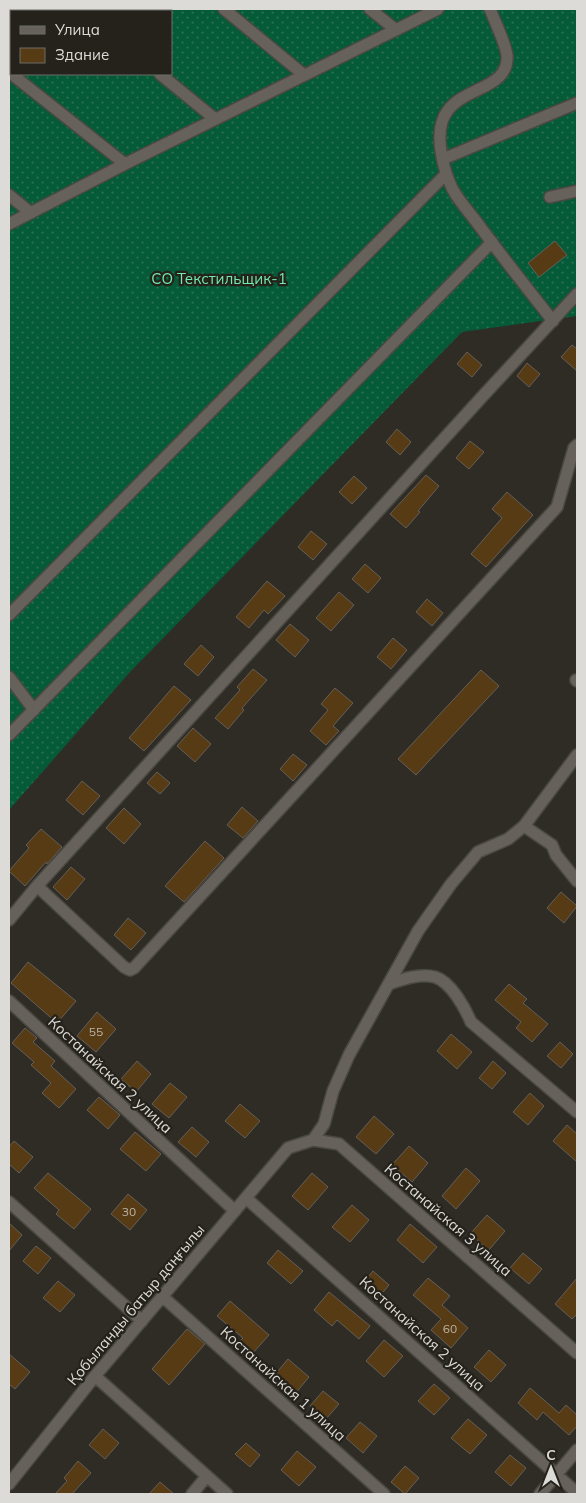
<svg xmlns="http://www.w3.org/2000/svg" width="586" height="1503" font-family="Mulish,sans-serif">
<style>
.garden{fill:url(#garden-dots);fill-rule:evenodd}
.building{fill:#573b14;stroke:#655f59}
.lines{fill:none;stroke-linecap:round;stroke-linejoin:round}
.street-casing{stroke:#4a4842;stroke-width:14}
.street{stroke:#66625b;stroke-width:11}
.labels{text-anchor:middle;stroke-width:4.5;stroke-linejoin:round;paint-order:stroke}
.number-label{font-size:12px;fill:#bcb3a6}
.park-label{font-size:15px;fill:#72eaab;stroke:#25221c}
.street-label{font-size:15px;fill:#dddbd7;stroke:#25221c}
</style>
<defs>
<pattern id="garden-dots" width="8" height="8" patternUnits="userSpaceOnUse" patternTransform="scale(1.25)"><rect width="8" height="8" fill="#055a37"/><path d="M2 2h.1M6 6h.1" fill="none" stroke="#297153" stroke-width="1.8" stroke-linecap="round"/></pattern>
</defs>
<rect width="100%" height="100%" fill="#2f2c25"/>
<path class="garden" d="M9,9H577V316L462,332L130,672L9,810ZM11,11H171V74H11Z"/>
<path class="building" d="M555,241L567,255L539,277L528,263Z
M572,345L577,349V371L561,357Z
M467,352L482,365L472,377L457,364Z
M527,363L540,374L529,387L517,376Z
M397,429L411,442L400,455L386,442Z
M470,441L484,452L469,469L456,458Z
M426,475L439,486L418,511L420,512L406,528L390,514Z
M354,476L367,488L352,504L339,492Z
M507,492L533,515L486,567L471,554L502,518L492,509Z
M311,531L327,544L313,560L298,547Z
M365,564L381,578L368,593L352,579Z
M267,581L285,596L268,614L264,610L249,628L236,617Z
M339,592L354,605L331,631L316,618Z
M427,599L443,613L432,626L416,612Z
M290,624L309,640L295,657L276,640Z
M393,638L407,650L391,669L377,657Z
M201,645L214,657L198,676L184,664Z
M253,669L267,680L242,708L244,710L228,729L215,718L240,690L237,687Z
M481,670L499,686L416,775L398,759Z
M174,686L191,700L144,751L129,738Z
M335,688L353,703L333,726L339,731L326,745L310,731L328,710L321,704Z
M193,728L211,744L195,762L177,746Z
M293,754L307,765L293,781L280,769Z
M157,772L170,783L160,794L147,783Z
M82,781L100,796L83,815L66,800Z
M242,807L258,821L243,838L227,825Z
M124,808L141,824L124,844L106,828Z
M41,829L62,847L47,864L46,862L25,886L9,871L29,848L26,845Z
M205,841L224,858L184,902L165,886Z
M71,867L85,879L67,900L53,887Z
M561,892L577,906L564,923L547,908Z
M128,918L146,933L131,950L114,935Z
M28,962L76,1001L57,1023L11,983Z
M509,984L527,999L523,1003L548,1024L532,1042L516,1028L521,1022L495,1000Z
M97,1012L116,1029L96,1052L77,1036Z
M25,1028L37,1038L33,1042L55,1061L51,1066L76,1089L59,1108L42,1093L51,1083L31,1065L34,1062L12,1043Z
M451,1034L472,1052L457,1069L437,1051Z
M560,1042L573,1054L561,1068L547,1056Z
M137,1061L151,1074L136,1092L121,1079Z
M493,1061L506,1073L492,1089L479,1078Z
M170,1083L187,1097L169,1118L152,1104Z
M530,1093L544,1106L528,1125L513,1112Z
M99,1097L120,1115L108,1129L87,1110Z
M240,1104L260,1121L245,1138L225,1121Z
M374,1116L394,1134L376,1154L356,1137Z
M567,1125L577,1134V1162L553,1141Z
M192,1127L209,1142L196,1157L178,1142Z
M135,1132L161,1154L146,1171L120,1149Z
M14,1141L33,1157L19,1173L9,1164V1147Z
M409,1146L428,1163L412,1182L392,1165Z
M466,1168L480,1181L456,1209L442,1196Z
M48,1173L91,1209L74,1229L56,1214L59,1210L34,1188Z
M312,1173L328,1187L308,1210L292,1196Z
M128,1194L147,1210L130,1230L111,1214Z
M352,1205L369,1220L350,1242L332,1227Z
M487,1215L505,1231L489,1250L470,1234Z
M9,1223L22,1235L9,1251Z
M410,1224L437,1247L423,1263L397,1240Z
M36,1246L51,1258L38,1274L23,1261Z
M278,1250L303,1271L291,1284L267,1263Z
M523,1253L542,1269L529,1284L510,1268Z
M373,1271L389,1285L379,1297L363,1283Z
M428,1278L450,1296L442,1305L468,1328L451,1348L431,1330L441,1319L413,1295Z
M577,1278V1314L572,1319L555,1304Z
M58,1281L75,1295L60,1312L43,1298Z
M329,1292L370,1326L359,1339L337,1320L332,1326L314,1310Z
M230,1301L269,1335L252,1354L239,1342L243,1338L217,1316Z
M187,1329L205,1344L169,1385L152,1369Z
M384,1340L403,1356L384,1377L366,1361Z
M489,1350L506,1365L491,1382L474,1367Z
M9,1354L30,1372L15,1389L9,1384Z
M288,1359L309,1377L294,1395L273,1377Z
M434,1384L450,1398L434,1415L418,1401Z
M530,1388L559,1413L566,1405L577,1415V1426L569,1435L543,1412L537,1420L518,1403Z
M323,1391L339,1404L325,1420L310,1406Z
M468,1419L487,1435L470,1454L451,1438Z
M360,1422L377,1436L363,1453L346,1438Z
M103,1429L119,1443L105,1459L89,1445Z
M246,1443L260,1455L250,1467L235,1454Z
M297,1451L316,1467L299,1486L281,1470Z
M510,1455L526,1468L511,1486L495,1472Z
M78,1461L91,1473L72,1494H55L67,1481L64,1478Z
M405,1466L419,1478L405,1494L391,1482Z
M160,1482L174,1494H149Z"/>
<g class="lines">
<defs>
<path id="street" d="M79,9L82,11
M224,9L304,75
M370,9L396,30
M490,9C495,22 505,42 507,55C510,93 453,85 442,122C436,141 444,171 452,188C459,202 472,215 481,228C505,260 529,291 553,321
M9,72L125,164L9,224
M160,74L215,119
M443,159L577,103
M125,164L438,9
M9,195L31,213
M550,197L577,191
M9,615L446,174
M9,677L34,710
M576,680L577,681
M9,735L492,242
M524,826L552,845L556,855L577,881
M37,886L124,967L130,970L134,968L557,507L574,448L577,445
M9,920L37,886L481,398L577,294
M389,984C403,979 420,973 435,977C451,982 465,1008 471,1022L577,1112
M9,1001L235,1211
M313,1140L324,1124L333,1091L349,1055L418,931L451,884L478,852L508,839L524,826L577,755
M246,1198L577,1493
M9,1202L142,1321
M163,1297L384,1494
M95,1376L227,1494
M9,1484L95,1376L288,1148L313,1140L339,1144L577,1353
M192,1494L207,1476
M540,1494L577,1450"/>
</defs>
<use href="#street" class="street-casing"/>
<use href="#street" class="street"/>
</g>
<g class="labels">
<g class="number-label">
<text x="96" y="1036">55</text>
<text x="129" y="1216">30</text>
<text x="450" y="1333">60</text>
</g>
<g class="park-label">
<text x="219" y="284">СО Текстильщик-1</text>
</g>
<g class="street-label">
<text transform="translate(110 1075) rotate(43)" y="5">Костанайская 2 улица</text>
<text transform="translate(448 1220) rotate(41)" y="5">Костанайская 3 улица</text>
<text transform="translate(136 1305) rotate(-50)" y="5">Қобыланды батыр даңғылы</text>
<text transform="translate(422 1334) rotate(42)" y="5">Костанайская 2 улица</text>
<text transform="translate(283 1384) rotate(42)" y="5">Костанайская 1 улица</text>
</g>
</g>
<rect width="586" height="1503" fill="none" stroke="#dddbd7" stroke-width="20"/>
<rect x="10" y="10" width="162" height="65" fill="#25221c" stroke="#6f6c67"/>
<rect x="20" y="26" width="25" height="8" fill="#66625b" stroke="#6f6c67"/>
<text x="55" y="35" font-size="15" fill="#dddbd7">Улица</text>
<rect x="20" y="48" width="25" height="15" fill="#573b14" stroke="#6f6c67"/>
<text x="55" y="60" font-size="15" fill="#dddbd7">Здание</text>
<g transform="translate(551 1468)" stroke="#25221c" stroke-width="4" paint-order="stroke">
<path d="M0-4L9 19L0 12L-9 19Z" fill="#dddbd7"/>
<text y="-8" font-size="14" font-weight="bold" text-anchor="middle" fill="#dddbd7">С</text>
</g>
</svg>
